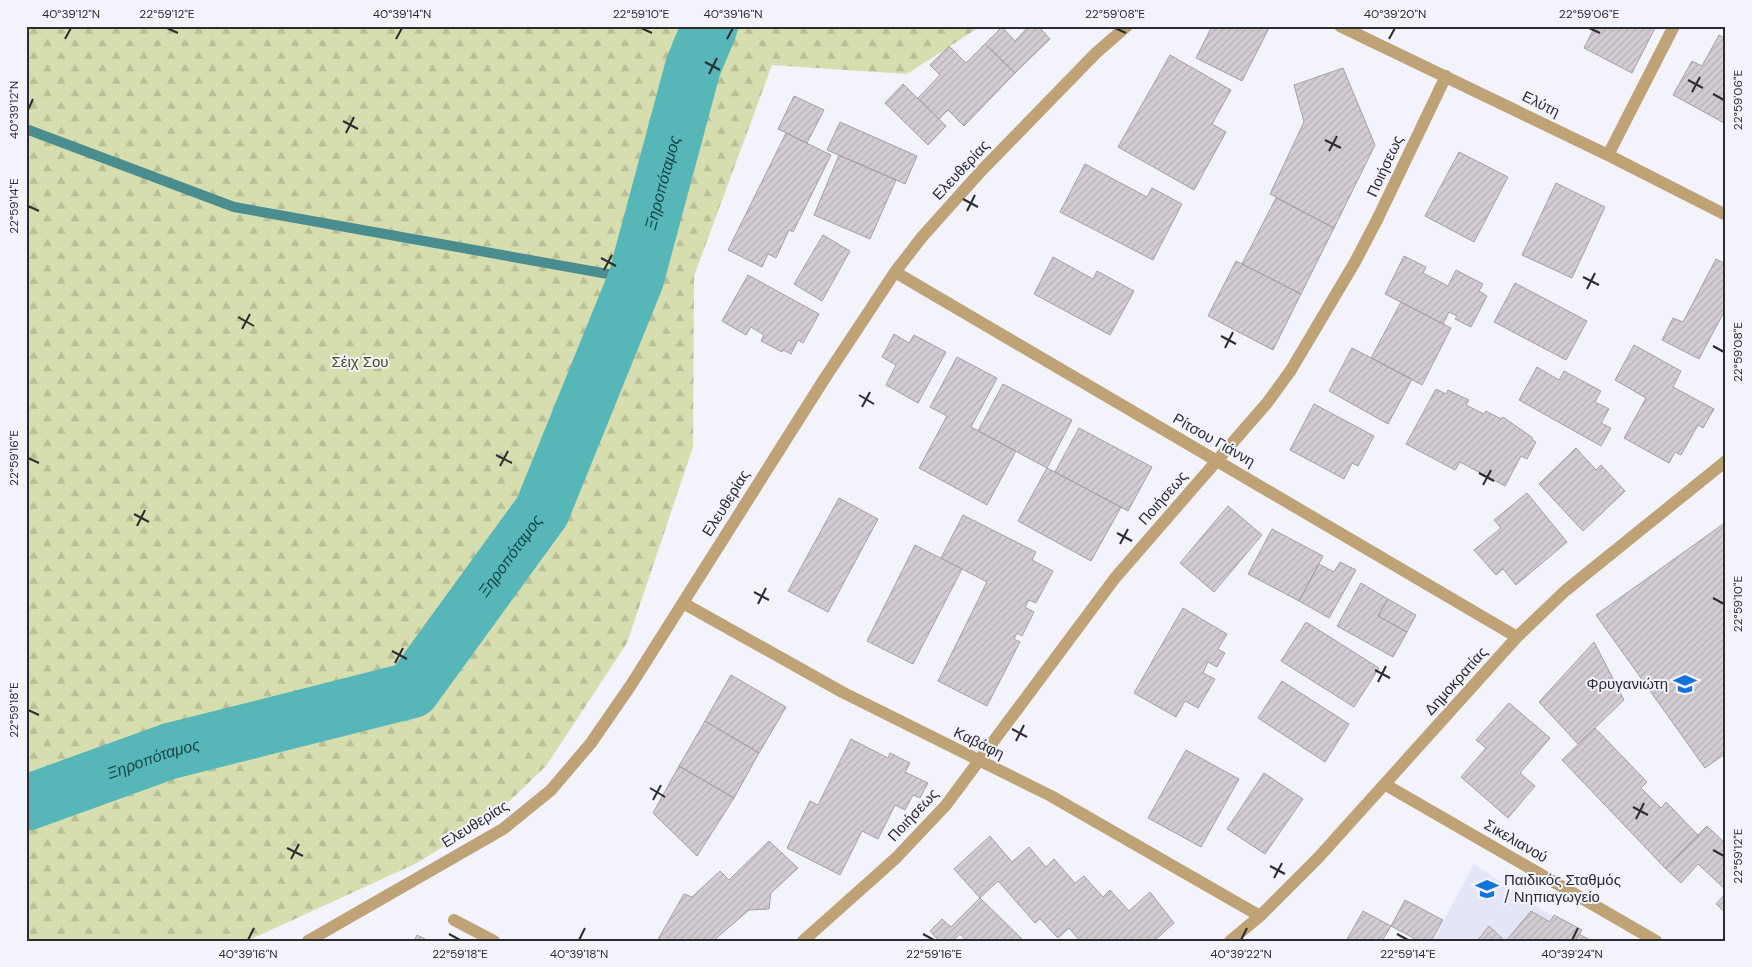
<svg xmlns="http://www.w3.org/2000/svg" width="1752" height="967" font-family="'DM Sans',sans-serif">
<style>
.built{fill:#e4e5f6}
.forest{fill:url(#forest-firs)}
.lines{fill:none;stroke-linecap:round;stroke-linejoin:round}
.stream{stroke:#498d8f;stroke-width:10}
.river{stroke:#56b6b8;stroke-width:56}
.building{fill:url(#building-hatch);stroke:#a69fa6}
.minor{stroke:#bfa276;stroke-width:12}
.ticks{fill:none;stroke:#2c2c30;stroke-width:2}
.labels{text-anchor:middle;stroke-width:4;stroke-linejoin:round;paint-order:stroke}
.street-label{font-size:15px;fill:#2c2c30;stroke:#f2f3fc}
.park-label{font-size:15px;fill:#494e1c;stroke:#f2f3fc}
.poi-label{font-size:15px;fill:#2c2c30;stroke:#f2f3fc;text-anchor:end}
.water-label{font-size:16px;font-style:italic;fill:#184546;stroke:#f2f3fc}
.neatline{fill:none;stroke:#2c2c30;stroke-width:2}
.ticks-label{font-size:12px;text-anchor:middle;fill:#2c2c30}
</style>
<defs>
<pattern id="forest-firs" width="22" height="20" patternUnits="userSpaceOnUse" patternTransform="scale(1.25)"><rect width="22" height="20" fill="#d6ddae"/><path d="M5 1l3.5 6h-7zM16 11l3.5 6h-7z" fill="#b8be96"/></pattern>
<pattern id="building-hatch" width="6" height="6" patternUnits="userSpaceOnUse" patternTransform="scale(1.25)"><rect width="6" height="6" fill="#d3ccd3"/><path d="M-1 1l2-2M0 6l6-6M5 7l2-2" fill="none" stroke="#b5afb5"/></pattern>
</defs>
<rect width="100%" height="100%" fill="#f2f3fc"/>
<path class="built" d="M1474,864L1579,934L1575,941H1433Z"/>
<path class="forest" d="M26,26H981L907,74L772,65L694,276L693,447L627,643L546,766L497,813L417,863L247,941H26Z"/>
<g class="lines">
<path class="stream" d="M26,129L234,207L636,279"/>
<path class="river" id="s1" d="M26,803L170,751L412,690L542,511L636,279L693,67L710,26"/>
</g>
<path class="building" d="M1029,26H1038L1050,39L1015,73L985,44L1002,27L1015,41Z
M1212,26H1270L1242,81L1196,58Z
M1595,26H1656L1632,73L1584,48Z
M1719,35L1726,39V124L1673,95L1692,61L1702,66Z
M985,44L1015,73L964,126L948,110L939,119L918,98L940,75L930,65L949,46L966,63Z
M1170,55L1231,90L1212,124L1226,132L1194,190L1118,147Z
M1343,68L1375,145L1334,228L1270,194L1304,122L1294,85Z
M903,84L946,126L928,145L885,103Z
M794,96L824,110L807,143L778,129Z
M840,122L917,156L905,184L827,150Z
M786,133L831,155L793,232L789,230L776,258L768,254L762,267L728,250Z
M1459,152L1508,177L1474,242L1425,216Z
M839,155L896,180L870,239L814,215Z
M1085,164L1147,197L1152,188L1182,204L1153,260L1060,212Z
M1556,183L1605,207L1572,278L1522,255Z
M1276,198L1334,228L1301,294L1242,264Z
M823,235L850,251L822,301L794,284Z
M1404,256L1426,267L1423,273L1448,286L1456,270L1483,284L1479,291L1487,296L1471,327L1455,319L1457,316L1449,312L1443,324L1385,294Z
M1053,257L1093,279L1097,271L1134,291L1110,335L1034,294Z
M1716,259L1726,264V308L1699,359L1662,340L1673,318L1683,322Z
M1236,261L1301,294L1273,350L1208,316Z
M748,275L819,314L803,343L798,340L791,354L783,350L782,352L761,341L764,335L751,327L746,335L722,321Z
M1515,283L1587,321L1566,360L1494,322Z
M1401,302L1451,328L1422,385L1371,358Z
M894,334L909,343L914,335L946,352L918,403L886,385L896,365L882,357Z
M1634,345L1681,371L1673,387L1714,409L1703,428L1698,425L1681,455L1675,452L1669,463L1624,438L1646,398L1615,380Z
M1352,348L1412,379L1388,424L1329,391Z
M957,357L997,378L971,427L1016,451L987,505L919,468L947,416L930,407Z
M1537,367L1559,380L1564,371L1601,391L1595,402L1609,409L1601,423L1611,428L1601,446L1519,400Z
M1003,384L1072,420L1047,468L978,431Z
M1436,389L1446,394L1448,390L1469,400L1466,405L1484,414L1486,411L1501,419L1503,417L1533,438L1532,440L1536,442L1527,459L1521,456L1505,486L1460,462L1455,470L1406,444Z
M1314,404L1374,436L1358,466L1352,463L1344,479L1290,450Z
M1079,428L1152,467L1128,511L1055,472Z
M1576,448L1596,470L1601,465L1625,491L1583,531L1539,484Z
M1047,468L1121,507L1091,561L1018,521Z
M1527,493L1567,542L1516,585L1503,569L1496,575L1474,550L1501,528L1494,520Z
M839,498L878,519L828,612L788,591Z
M1228,506L1262,535L1214,592L1180,563Z
M963,515L1036,552L1032,560L1053,571L1036,603L1029,600L1025,607L1034,612L1022,636L1017,633L1014,639L1020,642L987,706L938,681L987,582L941,558Z
M1726,522V753L1705,768L1596,615Z
M1272,529L1323,556L1299,601L1248,574Z
M915,545L962,569L913,664L867,641Z
M1340,562L1356,570L1329,618L1299,601L1319,564L1334,572Z
M1361,583L1388,599L1378,616L1407,632L1393,657L1337,626Z
M1388,599L1416,615L1407,632L1378,616Z
M1183,608L1227,634L1218,649L1225,653L1217,667L1208,662L1203,673L1215,679L1198,708L1185,701L1176,717L1134,693Z
M1306,622L1379,668L1354,707L1281,661Z
M1594,642L1624,700L1578,744L1539,702Z
M731,675L786,707L759,753L705,721Z
M1282,681L1349,724L1325,762L1258,718Z
M1509,703L1550,738L1520,773L1535,786L1508,818L1461,777L1486,748L1476,740Z
M705,721L759,753L734,798L679,766Z
M1595,728L1647,782L1641,788L1661,808L1666,802L1699,836L1665,868L1562,760Z
M851,739L888,758L890,753L910,763L905,772L928,783L920,798L913,795L905,810L895,805L878,839L862,831L840,875L787,848L810,801L818,805Z
M1186,750L1239,779L1201,847L1148,818Z
M679,766L734,798L697,856L653,813Z
M1264,773L1303,799L1265,854L1227,829Z
M1707,826L1726,844V890L1698,864L1681,883L1665,868Z
M990,836L1012,862L1029,847L1046,867L1054,859L1075,883L1084,876L1103,897L1110,890L1129,911L1150,892L1174,923L1154,941H1080L1069,928L1058,938L1040,919L1035,923L998,881L980,898L954,869Z
M769,841L798,868L771,893L769,909L749,910L713,941H657L684,894L692,897L720,871L729,880Z
M1726,893V913L1716,904Z
M980,898L1022,939L1020,941H966L960,934L953,941H939L930,931L942,919L951,927Z
M1405,900L1443,920L1431,941H1419L1391,926Z
M1363,911L1391,926L1382,941H1346Z
M1531,911L1550,922L1554,915L1582,930L1575,941H1506Z
M1489,926L1505,941H1477Z
M1579,934L1592,941H1575Z
M417,935L429,941H414Z"/>
<g class="lines">
<path class="minor" d="M1340,26L1608,155L1726,215
M1608,155L1674,26
M895,272L1517,637
M683,603L842,692L1051,796L1260,916
M1386,785L1656,941
M454,920L494,941
M308,941L503,829L551,790L591,743L631,685L823,381L895,272L922,237L982,170L1096,53L1127,26
M803,941L896,858L946,805L1115,578L1267,403L1291,370L1355,262L1377,220L1446,76
M1230,941L1260,916L1318,858L1517,637L1565,591L1726,461"/>
</g>
<path class="ticks" d="M167,28L178,33M641,28L652,33M1115,28L1126,33M1589,28L1600,33M65,39L71,28M396,39L402,28M727,39L733,28M1389,39L1395,28M705,62L720,70M709,74L717,58M1688,80L1703,88M1692,92L1700,77M1713,94L1724,100M28,110L33,99M343,121L358,129M346,133L354,117M1325,140L1341,148M1329,151L1337,136M963,199L978,207M28,206L39,211M967,211L975,195M601,258L616,266M604,270L612,255M1583,277L1599,285M1587,289L1595,273M238,317L254,326M242,329L250,314M1221,336L1236,344M1713,346L1724,352M1225,348L1233,332M859,395L874,404M862,407L870,392M496,455L512,463M28,458L39,463M500,466L508,451M1479,473L1494,481M1483,485L1491,470M134,514L149,522M137,526L145,510M1117,533L1132,541M1120,544L1128,529M754,592L769,600M1713,598L1724,604M758,604L766,588M392,651L407,659M395,663L403,648M1375,670L1390,678M1378,682L1386,666M28,710L39,715M1012,729L1027,737M1016,741L1024,725M650,788L665,797M653,800L661,785M1633,807L1648,815M1636,819L1644,803M287,848L303,856M1713,850L1724,856M291,859L299,844M1270,866L1285,874M1274,878L1282,863M449,934L460,940M923,934L934,940M1397,934L1408,940M248,940L254,928M579,940L585,928M1241,940L1247,928M1572,940L1578,928"/>
<defs>
<symbol id="school-bare" viewBox="-9 -9 18 18"><path d="M0-5L7-2L0 1L-7-2ZM-4 1L0 2.5L4 1V4Q0 6-4 4Z" fill="#1173db" stroke="#f2f3fc" stroke-width="2.5" paint-order="stroke"/></symbol>
</defs>
<g fill-rule="evenodd">
<use href="#school-bare" x="1669" y="668" width="32" height="32"/>
<use href="#school-bare" x="1471" y="873" width="32" height="32"/>
</g>
<g class="labels">
<g class="street-label">
<text transform="translate(1541 104) rotate(26)" y="5">Ελύτη</text>
<text transform="translate(1385 166) rotate(-65)" y="5">Ποιήσεως</text>
<text transform="translate(961 170) rotate(-47)" y="5">Ελευθερίας</text>
<text transform="translate(1214 440) rotate(30)" y="5">Ρίτσου Γιάννη</text>
<text transform="translate(1163 498) rotate(-49)" y="5">Ποιήσεως</text>
<text transform="translate(726 503) rotate(-58)" y="5">Ελευθερίας</text>
<text transform="translate(1456 681) rotate(-48)" y="5">Δημοκρατίας</text>
<text transform="translate(979 743) rotate(26)" y="5">Καβάφη</text>
<text transform="translate(913 815) rotate(-47)" y="5">Ποιήσεως</text>
<text transform="translate(475 824) rotate(-32)" y="5">Ελευθερίας</text>
<text transform="translate(1516 841) rotate(30)" y="5">Σικελιανού</text>
</g>
<g class="park-label">
<text x="360" y="367">Σέιχ Σου</text>
</g>
<g class="poi-label">
<text x="1668" y="689">Φρυγανιώτη</text>
<text x="1504" y="885" text-anchor="start">Παιδικός Σταθμός<tspan x="1504" dy="17">/ Νηπιαγωγείο</tspan></text>
</g>
<g class="water-label">
<text dy="6" stroke="none"><textPath href="#s1" startOffset="974">Ξηροπόταμος</textPath></text>
<text dy="6" stroke="none"><textPath href="#s1" startOffset="569">Ξηροπόταμος</textPath></text>
<text dy="6" stroke="none"><textPath href="#s1" startOffset="135">Ξηροπόταμος</textPath></text>
</g>
</g>
<rect width="1752" height="967" fill="none" stroke="#f2f3fc" stroke-width="55"/>
<rect x="28" y="28" width="1696" height="912" class="neatline"/>
<g class="ticks-label">
<text x="71" y="18">40°39'12"N</text>
<text x="167" y="18">22°59'12"E</text>
<text x="402" y="18">40°39'14"N</text>
<text x="641" y="18">22°59'10"E</text>
<text x="733" y="18">40°39'16"N</text>
<text x="1115" y="18">22°59'08"E</text>
<text x="1395" y="18">40°39'20"N</text>
<text x="1589" y="18">22°59'06"E</text>
<text transform="translate(1738 100) rotate(-90)" y="4">22°59'06"E</text>
<text transform="translate(14 110) rotate(-90)" y="4">40°39'12"N</text>
<text transform="translate(14 206) rotate(-90)" y="4">22°59'14"E</text>
<text transform="translate(1738 352) rotate(-90)" y="4">22°59'08"E</text>
<text transform="translate(14 458) rotate(-90)" y="4">22°59'16"E</text>
<text transform="translate(1738 604) rotate(-90)" y="4">22°59'10"E</text>
<text transform="translate(14 710) rotate(-90)" y="4">22°59'18"E</text>
<text transform="translate(1738 856) rotate(-90)" y="4">22°59'12"E</text>
<text x="248" y="958">40°39'16"N</text>
<text x="460" y="958">22°59'18"E</text>
<text x="579" y="958">40°39'18"N</text>
<text x="934" y="958">22°59'16"E</text>
<text x="1241" y="958">40°39'22"N</text>
<text x="1408" y="958">22°59'14"E</text>
<text x="1572" y="958">40°39'24"N</text>
</g>
</svg>
